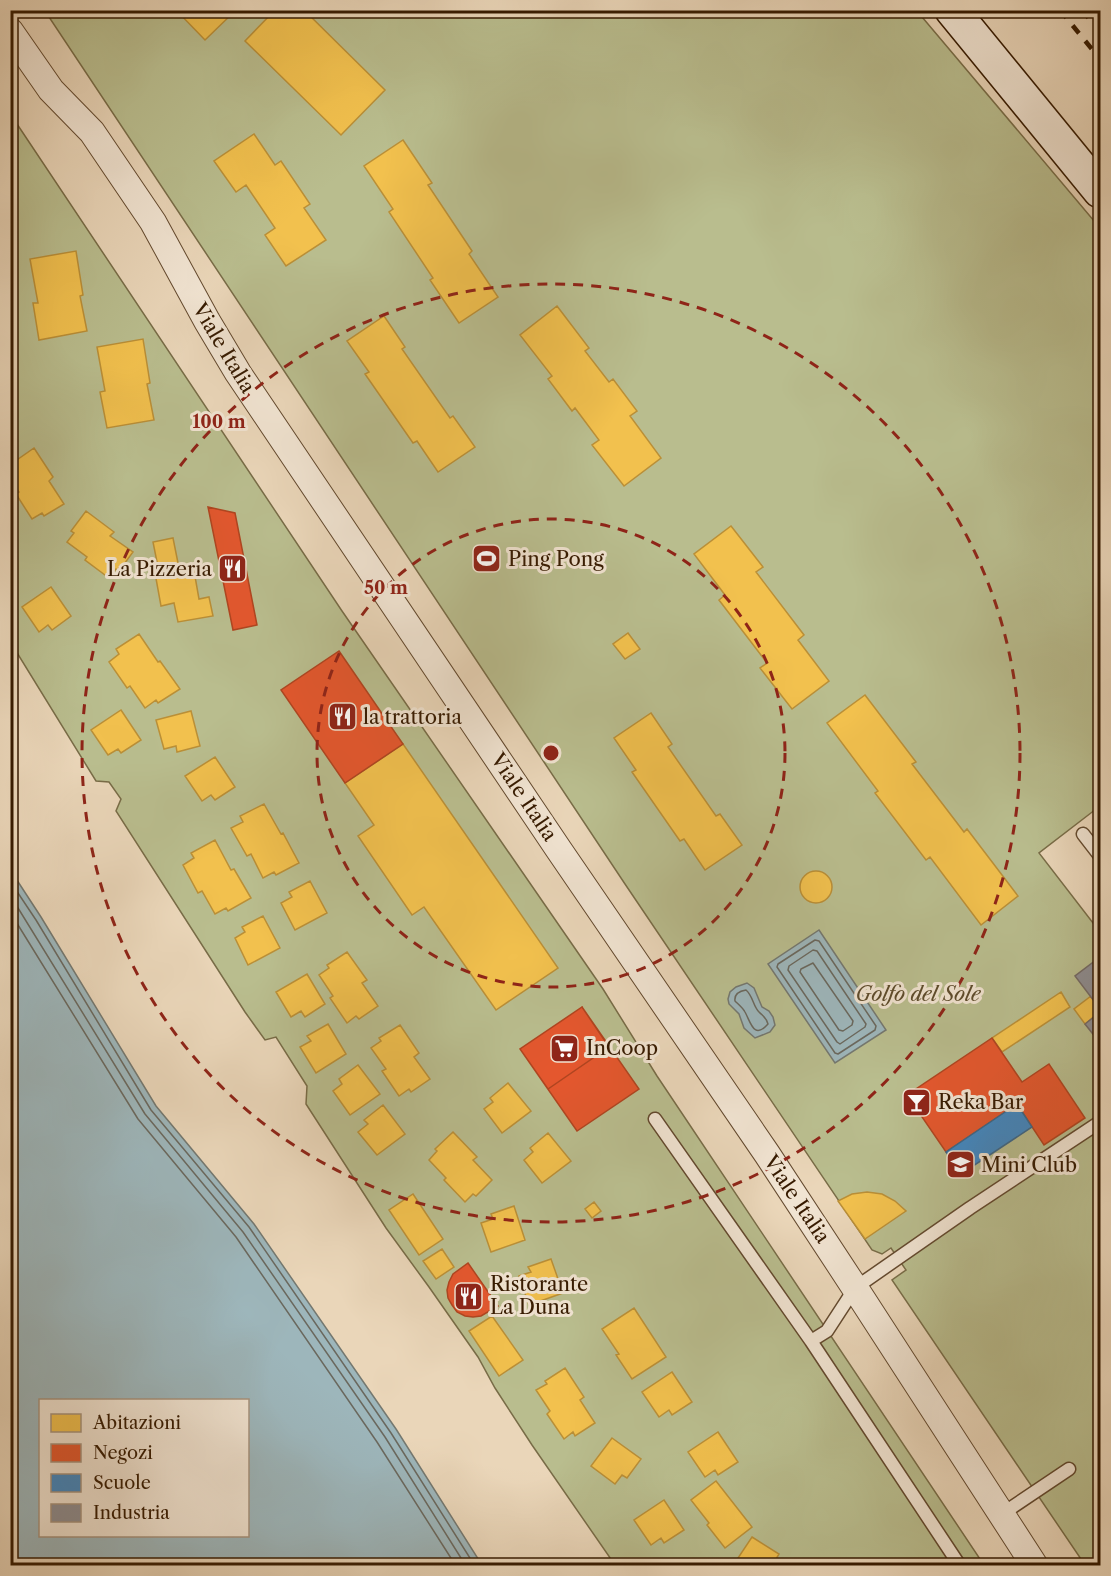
<svg xmlns="http://www.w3.org/2000/svg" width="1111" height="1576" font-family="'Libre Caslon Text',serif">
<style>
.green{fill:#b9bd8e;stroke:#786c47;stroke-width:1.5}
.water{fill:#9db6bb;stroke:#747870;stroke-width:1.5;fill-rule:evenodd}
.homes{fill:#f2c14e;stroke:#ba8f37;stroke-width:1.5}
.shops{fill:#e4572e;stroke:#b04520;stroke-width:1.5}
.schools{fill:#3f88c5;stroke:#3c678a;stroke-width:1.5}
.industry{fill:#8d8d92;stroke:#736a66;stroke-width:1.5}
.lines{fill:none;stroke-linecap:round;stroke-linejoin:round}
.shore{stroke:#6a685e;stroke-width:1.5}
.lane-casing{stroke:#63492e;stroke-width:15}
.street-casing{stroke:#63492e;stroke-width:28}
.secondary-casing{stroke:#361a00;stroke-width:36}
.lane{stroke:#f1e4d2;stroke-width:12}
.street{stroke:#f1e4d2;stroke-width:26}
.secondary{stroke:#f1e4d2;stroke-width:33}
.rail{stroke:#361a00;stroke-width:4.5;stroke-dasharray:10 10;stroke-linecap:butt}
.ring{fill:none;stroke:#8f2418;stroke-width:3;stroke-dasharray:10 8}
.labels{text-anchor:middle;stroke-width:6;stroke-linejoin:round;paint-order:stroke}
.street-label{font-size:20px;fill:#361a00;stroke:#f1e4d2}
.poi-label{font-size:20px;fill:#361a00;stroke:#f1e4d2;text-anchor:start}
.park-label{font-size:20px;font-style:italic;fill:#5d4b2b;stroke:#f1e4d2}
.centre{fill:#8f2418;stroke:#f1e4d2;stroke-width:3}
.ring-label{font-size:18px;text-anchor:middle;font-weight:bold;fill:#8f2418;stroke:#f1e4d2;stroke-width:6;stroke-linejoin:round;paint-order:stroke}
</style>
<rect width="100%" height="100%" fill="#ead6b9"/>
<filter id="stains"><feTurbulence type="fractalNoise" baseFrequency=".00333" numOctaves="4"/><feColorMatrix values="0 0 0 0 .2 0 0 0 0 .09 0 0 0 0 .02 0 0 0 .5 -.17"/></filter>
<radialGradient id="worn" r=".72"><stop offset=".6" stop-color="#630" stop-opacity="0"/><stop offset="1" stop-color="#630" stop-opacity=".3"/></radialGradient>
<path class="green" d="M45,11H917L1100,228V806L1039,853L1100,932V1565H1085L892,1280L906,1270L891,1248L882,1254L872,1250L625,884Z
M11,115L342,611L603,989L657,1076L984,1565H615L532,1445L495,1388L478,1357L429,1287L386,1228L306,1104L307,1086L276,1037L265,1040L245,1012L116,811L121,799L109,782L96,781L11,643Z"/>
<path class="water" d="M11,871L41,917L156,1106L254,1224L396,1429L482,1565H11ZM40,1400H248V1536H40Z
M819,930L886,1030L835,1063L768,964Z
M747,983L754,988L762,1007L769,1011L773,1017L775,1025L770,1032L755,1038L744,1028L739,1014L729,1004L728,999L730,992L736,987Z"/>
<path class="homes" d="M176,10H236L205,40Z
M275,10H304L385,90L341,135L245,41Z
M254,134L275,165L281,161L310,204L304,208L326,240L286,266L265,235L275,228L246,185L236,192L214,161Z
M403,140L432,183L428,185L472,251L469,254L498,297L459,323L430,280L433,278L389,212L393,209L364,166Z
M76,251L83,295L80,296L87,331L39,340L33,303H38L30,259Z
M557,306L589,348L585,351L609,382L613,379L637,411L630,416L661,458L624,486L592,445L599,440L575,408L572,411L548,379L552,376L520,335Z
M384,316L405,347L402,349L450,418L453,416L475,447L438,472L417,441L413,443L365,374L369,372L347,341Z
M143,339L150,383L147,384L154,420L107,428L100,392L105,391L97,347Z
M34,448L53,477L49,481L64,504L44,516L42,513L32,519L16,494L19,492L10,479V467L15,464L14,462Z
M86,511L114,532L110,536L133,552L119,571L116,569L109,578L85,560L87,557L67,542L74,533L71,531Z
M731,526L763,567L756,572L804,635L798,640L829,681L792,709L760,668L767,663L719,600L725,595L694,554Z
M173,538L179,568L193,565L199,599L209,597L213,616L178,622L174,603L161,606L155,573L159,572L153,542Z
M51,587L71,616L52,630L48,625L39,632L22,607Z
M628,633L640,649L625,659L613,644Z
M139,634L158,662L160,661L180,689L158,703L156,700L145,708L130,686L127,688L109,662L119,654L116,649Z
M865,695L916,762L912,764L964,832L967,829L1018,896L981,925L930,857L926,860L875,793L878,791L827,723Z
M121,710L141,740L121,753L118,749L108,755L91,730Z
M191,711L200,746L177,752L176,746L164,749L156,720Z
M651,713L672,744L668,747L716,816L720,814L742,845L705,870L684,839L680,841L632,772L636,770L614,738Z
M403,744L558,968L496,1010L424,907L412,915L358,836L374,825L345,783Z
M215,757L235,787L215,800L211,795L202,801L185,776Z
M264,804L281,834L283,833L299,863L276,875L274,872L263,878L251,854L247,856L231,828L243,822L240,816Z
M215,840L231,870L234,869L251,898L228,911L226,908L215,914L202,891L198,893L183,865L194,858L191,853Z
M800 887a16 16 0 1 1 32 0a16 16 0 1 1-32 0Z
M310,881L327,913L295,930L281,903L292,897L289,892Z
M263,916L280,948L248,965L235,938L245,932L242,927Z
M347,952L367,980L362,983L378,1006L359,1019L356,1016L347,1023L330,998L333,996L319,975L329,968L327,965Z
M307,974L325,1004L305,1017L301,1011L291,1017L276,992Z
M1061,992L1070,1007L1002,1052L992,1038Z
M1091,996L1100,1009V1012L1085,1024L1074,1009Z
M328,1024L346,1054L316,1073L300,1047L311,1041L307,1036Z
M400,1025L419,1053L414,1057L430,1079L411,1092L409,1089L399,1096L382,1071L386,1069L371,1048L381,1041L379,1038Z
M358,1065L380,1094L350,1115L333,1091L342,1084L339,1079Z
M508,1083L531,1111L502,1133L484,1109L493,1102L490,1098Z
M383,1105L405,1134L377,1155L358,1132L368,1124L364,1120Z
M453,1132L477,1157L473,1160L492,1180L476,1196L473,1194L465,1202L444,1180L446,1178L429,1160L437,1151L435,1149Z
M548,1133L571,1161L542,1183L524,1160L533,1152L530,1148Z
M867,1192L882,1194L895,1201L906,1211L865,1239L838,1201L852,1194Z
M413,1194L443,1239L419,1255L389,1210Z
M594,1202L601,1211L592,1218L585,1209Z
M514,1206L525,1240L491,1252L481,1223L493,1219L491,1214Z
M442,1249L454,1267L436,1279L423,1261Z
M551,1259L563,1293L529,1305L519,1276L531,1272L528,1267Z
M634,1308L666,1357L632,1379L616,1355L619,1354L602,1329Z
M492,1316L523,1360L499,1376L469,1331Z
M565,1368L584,1397L580,1400L595,1423L575,1436L573,1432L564,1439L547,1414L550,1411L536,1390L547,1384L545,1381Z
M672,1372L692,1402L672,1415L669,1410L659,1417L642,1392Z
M718,1432L738,1462L718,1475L715,1470L705,1477L688,1452Z
M612,1438L641,1459L627,1478L622,1475L615,1484L591,1466Z
M716,1481L752,1527L725,1548L707,1525L709,1523L691,1500Z
M664,1500L684,1530L664,1543L661,1538L651,1545L634,1520Z
M752,1537L779,1554L772,1566H737L734,1564Z"/>
<path class="shops" d="M208,507L235,513L257,625L233,630Z
M339,651L403,744L345,783L281,690Z
M582,1007L609,1047L548,1089L520,1049Z
M582,1007L639,1089L577,1131L520,1049Z
M992,1038L1022,1082L1049,1064L1085,1118L1044,1145L1017,1104L946,1152L907,1095Z
M468,1263L498,1306L481,1316L473,1317L465,1316L457,1312L452,1305L448,1298L447,1290L449,1282L453,1274Z"/>
<path class="schools" d="M1017,1104L1032,1127L961,1174L946,1152Z"/>
<path class="industry" d="M1100,957V1009L1075,976Z
M1100,1012V1043L1085,1024Z"/>
<g class="lines">
<path class="shore" d="M10,881L36,920L151,1110L249,1227L391,1433L475,1566
M10,895L145,1114L243,1232L385,1437L466,1566
M10,912L138,1119L236,1237L377,1442L456,1566
M815,940L819,941L876,1026L875,1030L838,1054L835,1053L777,967L778,964Z
M813,950L817,951L866,1024L865,1027L840,1044L837,1042L788,970L789,966Z
M813,963L853,1021L852,1025L843,1031L839,1030L800,972L801,969Z
M746,990C753,996 753,1006 759,1012C764,1017 766,1017 768,1024C754,1040 751,1023 745,1012C743,1008 738,1004 735,1001C734,994 740,991 746,990Z"/>
<defs>
<path id="lane" d="M1083,834L1100,856
M655,1119L811,1341L960,1566
M811,1341L827,1331L855,1288L970,1208L1100,1122
M1002,1514L1069,1469"/>
<path id="street" d="M10,31L51,90L92,132L153,222L207,321L238,373L559,850L767,1154L855,1288L1035,1566"/>
<path id="secondary" d="M952,10L1100,191"/>
</defs>
<use href="#lane" class="lane-casing"/>
<use href="#street" class="street-casing"/>
<use href="#secondary" class="secondary-casing"/>
<use href="#lane" class="lane"/>
<use href="#street" class="street"/>
<use href="#secondary" class="secondary"/>
<path class="rail" d="M1060,10L1100,59
M1082,10L1100,32"/>
</g>
<g class="ring">
<circle cx="551" cy="753" r="234"/>
<circle cx="551" cy="753" r="469"/>
</g>
<defs>
<symbol id="stadium-square" viewBox="-11 -11 22 22"><rect x="-9" y="-9" width="18" height="18" rx="4" fill="#8f2418" stroke="#f1e4d2"/><path d="M0-5a6.5 5 0 1 0 0 10a6.5 5 0 1 0 0-10ZM-3.5-1.8h7v3.6h-7Z" fill="#fff"/></symbol>
<symbol id="restaurant-square" viewBox="-11 -11 22 22"><rect x="-9" y="-9" width="18" height="18" rx="4" fill="#8f2418" stroke="#f1e4d2"/><path d="M-5-6h1v4h1v-4h1v4h1v-4h1v5L-1.5 .5V6h-2V.5L-5-1ZM5-6V6H3V1.5H1.5Q1.5-4 5-6Z" fill="#fff"/></symbol>
<symbol id="supermarket-square" viewBox="-11 -11 22 22"><rect x="-9" y="-9" width="18" height="18" rx="4" fill="#8f2418" stroke="#f1e4d2"/><path d="M-6-5.5h2.5l.6 2H6L4.5 2H-2.5L-4.4-4H-6ZM-1.5 3.2a1.3 1.3 0 1 0 .1 0ZM3 3.2a1.3 1.3 0 1 0 .1 0Z" fill="#fff"/></symbol>
<symbol id="bar-square" viewBox="-11 -11 22 22"><rect x="-9" y="-9" width="18" height="18" rx="4" fill="#8f2418" stroke="#f1e4d2"/><path d="M-6-5H6L.8 .8V4.5H3.5V6h-7V4.5H-.8V.8Z" fill="#fff"/></symbol>
<symbol id="school-square" viewBox="-11 -11 22 22"><rect x="-9" y="-9" width="18" height="18" rx="4" fill="#8f2418" stroke="#f1e4d2"/><path d="M0-5L7-2L0 1L-7-2ZM-4 1L0 2.5L4 1V4Q0 6-4 4Z" fill="#fff"/></symbol>
</defs>
<g fill-rule="evenodd">
<use href="#stadium-square" x="470" y="542" width="33" height="33"/>
<use href="#restaurant-square" x="216" y="552" width="33" height="33"/>
<use href="#restaurant-square" x="326" y="700" width="33" height="33"/>
<use href="#supermarket-square" x="548" y="1032" width="33" height="33"/>
<use href="#bar-square" x="900" y="1086" width="33" height="33"/>
<use href="#school-square" x="944" y="1148" width="33" height="33"/>
<use href="#restaurant-square" x="452" y="1280" width="33" height="33"/>
</g>
<g class="labels">
<g class="street-label">
<text transform="translate(224 348) rotate(59)" y="7">Viale Italia</text>
<text transform="translate(524 797) rotate(56)" y="7">Viale Italia</text>
<text transform="translate(797 1199) rotate(56)" y="7">Viale Italia</text>
</g>
<g class="poi-label">
<text x="508" y="566">Ping Pong</text>
<text x="212" y="576" text-anchor="end">La Pizzeria</text>
<text x="363" y="724">la trattoria</text>
<text x="586" y="1055">InCoop</text>
<text x="938" y="1109">Reka Bar</text>
<text x="981" y="1172">Mini Club</text>
<text x="490" y="1291">Ristorante<tspan x="490" dy="23">La Duna</tspan></text>
</g>
<g class="park-label">
<text x="918" y="1001">Golfo del Sole</text>
</g>
</g>
<circle cx="551" cy="753" r="9" class="centre"/>
<g class="ring-label">
<text x="219" y="428">100 m</text>
<text x="386" y="594">50 m</text>
</g>
<rect width="1111" height="1576" fill="none" stroke="#ead6b9" stroke-width="36"/>
<rect x="12" y="12" width="1087" height="1552" fill="none" stroke="#361a00" stroke-width="3"/>
<rect x="18" y="18" width="1075" height="1540" fill="none" stroke="#361a00" stroke-width="1.5"/>
<rect x="39" y="1399" width="210" height="138" fill="#f1e4d2" stroke="#a6937e" stroke-width="1.5"/>
<rect x="51" y="1414" width="30" height="18" fill="#f2c14e" stroke="#a6937e" stroke-width="1.5"/>
<text x="93" y="1429" font-size="18" fill="#361a00">Abitazioni</text>
<rect x="51" y="1444" width="30" height="18" fill="#e4572e" stroke="#a6937e" stroke-width="1.5"/>
<text x="93" y="1459" font-size="18" fill="#361a00">Negozi</text>
<rect x="51" y="1474" width="30" height="18" fill="#3f88c5" stroke="#a6937e" stroke-width="1.5"/>
<text x="93" y="1489" font-size="18" fill="#361a00">Scuole</text>
<rect x="51" y="1504" width="30" height="18" fill="#8d8d92" stroke="#a6937e" stroke-width="1.5"/>
<text x="93" y="1519" font-size="18" fill="#361a00">Industria</text>
<rect width="100%" height="100%" filter="url(#stains)"/>
<rect width="100%" height="100%" fill="url(#worn)"/>
</svg>
